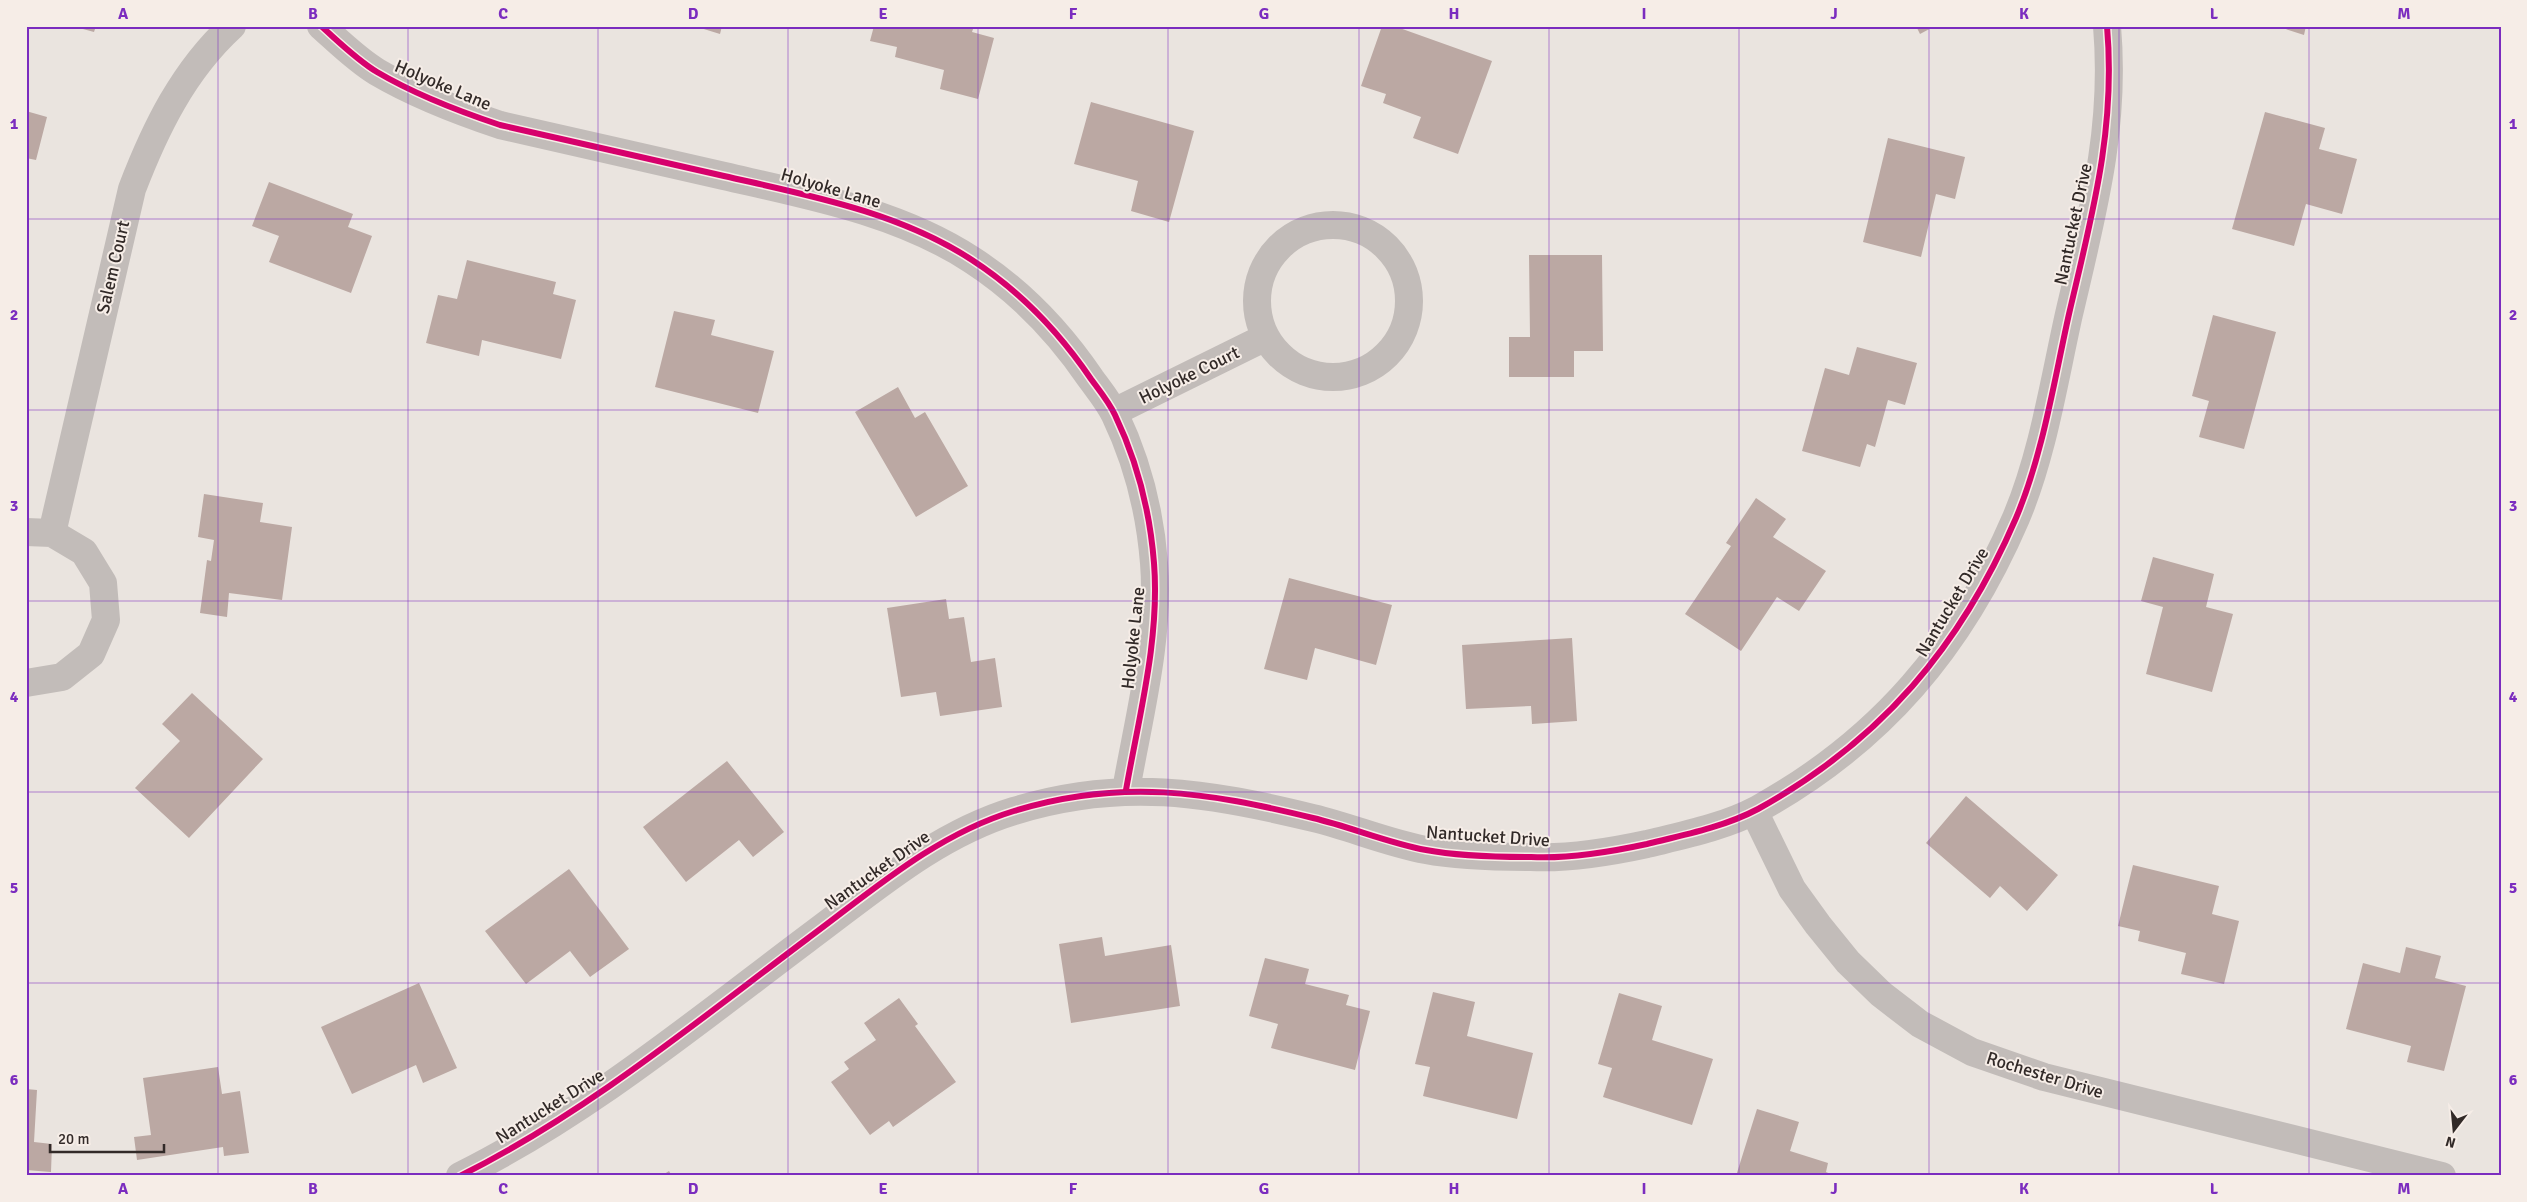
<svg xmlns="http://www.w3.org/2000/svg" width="2527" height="1202" font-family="Signika,sans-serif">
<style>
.building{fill:#bba8a3}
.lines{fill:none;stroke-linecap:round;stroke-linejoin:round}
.minor{stroke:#c2bcb9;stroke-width:28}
.cycleway-casing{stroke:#f6ede7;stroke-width:9}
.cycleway{stroke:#d6006c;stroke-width:6}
.grid{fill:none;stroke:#7b2cbf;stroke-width:1;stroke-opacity:0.55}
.labels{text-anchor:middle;stroke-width:4;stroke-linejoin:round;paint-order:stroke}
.street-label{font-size:18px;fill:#322a28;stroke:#f6ede7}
.neatline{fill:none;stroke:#7b2cbf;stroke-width:2}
.grid-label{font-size:16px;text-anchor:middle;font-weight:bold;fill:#7b2cbf}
</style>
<rect width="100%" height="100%" fill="#eae4df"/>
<path class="building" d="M72,26H96L94,32Z
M694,26H722L720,34Z
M874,26H974L972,32L994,38L978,99L940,89L944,70L895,57L897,47L870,41Z
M1382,26H1394L1492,61L1458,154L1413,138L1421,117L1383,103L1386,94L1361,86Z
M1916,26H1935L1920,34Z
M2276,26H2306L2304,35Z
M1091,102L1194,131L1169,222L1131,211L1138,181L1074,164Z
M26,111L47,117L36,160L26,158Z
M2265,112L2325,128L2319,149L2357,159L2342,214L2306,204L2294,246L2232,229Z
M1888,138L1965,157L1955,199L1936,194L1921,257L1863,242Z
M269,182L353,214L348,227L372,236L351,293L269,262L279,236L252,226Z
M1529,255H1602L1603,351H1574V377H1509V337H1530Z
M467,260L556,282L553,294L576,300L561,359L482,340L479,356L426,343L438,295L457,299Z
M674,311L715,320L711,335L774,351L758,413L655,387Z
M2213,315L2276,332L2244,449L2199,437L2209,401L2192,396Z
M1857,347L1917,363L1905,405L1888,400L1875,447L1867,444L1860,467L1802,451L1825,368L1849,375Z
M898,387L915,418L925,412L968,486L916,517L855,412Z
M204,494L263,503L260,522L292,527L282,600L229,593L227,617L200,613L207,560L211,561L214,540L198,537Z
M1756,498L1786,519L1773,537L1826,571L1799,611L1777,597L1741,651L1685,614L1731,546L1726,543Z
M2153,557L2214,574L2206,607L2233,614L2212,692L2146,674L2163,607L2141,601Z
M1289,578L1392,605L1376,665L1315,648L1307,680L1264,669Z
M946,599L949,619L964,617L971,662L995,658L1002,707L940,716L936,692L901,697L887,608Z
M1572,638L1577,721L1532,724L1531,706L1466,709L1462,645Z
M192,693L263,759L189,838L135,788L180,741L162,724Z
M727,761L784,832L753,857L739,840L686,882L643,827Z
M1966,796L2058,875L2027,911L2000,886L1990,898L1926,843Z
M2133,865L2219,886L2212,914L2239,921L2224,984L2181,974L2186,953L2138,941L2140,931L2118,926Z
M569,869L629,949L590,977L570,951L526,984L485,931Z
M1102,937L1105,956L1171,945L1180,1006L1071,1023L1059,944Z
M2406,947L2441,956L2435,978L2466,986L2444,1071L2407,1062L2411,1046L2346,1029L2363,963L2400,973Z
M1265,958L1309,969L1305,984L1349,995L1346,1005L1370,1011L1355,1070L1271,1048L1278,1024L1249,1016Z
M419,983L457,1068L423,1083L416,1065L352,1094L321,1027Z
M1433,992L1475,1002L1467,1036L1533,1053L1517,1119L1423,1096L1430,1067L1415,1064Z
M1619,993L1662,1006L1652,1040L1713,1059L1692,1125L1603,1097L1612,1068L1598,1064Z
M899,998L918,1024L915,1026L956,1082L893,1127L889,1121L870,1135L831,1082L849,1069L844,1062L876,1040L864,1023Z
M218,1067L222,1094L240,1091L249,1153L224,1156L223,1147L137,1160L134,1137L151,1135L143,1078Z
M26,1089L37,1090L34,1142L52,1144L51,1172L26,1170Z
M1757,1109L1799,1122L1790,1151L1828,1163L1826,1172L1835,1176H1736Z
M669,1171L672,1176H661Z"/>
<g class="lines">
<path class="minor" d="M321,26C339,42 357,60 377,72C416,95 458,111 500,125C575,142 649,159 724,176C807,195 899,212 972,260C1020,291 1059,332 1091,379C1099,390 1109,402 1115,415C1137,461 1150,512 1154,563C1160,638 1139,716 1126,790
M1257 301a76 76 0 1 1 152 0a76 76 0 1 1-152 0Z
M1114,412L1264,338
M26,532L52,533L84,552L103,583L106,620L91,654L62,677L26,683
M52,533L132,189C155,129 183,71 232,26
M1754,811L1792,889L1818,925L1848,962L1881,994L1920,1024L1972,1052L2044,1077L2442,1176
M460,1176C586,1113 695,1023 807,939C872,891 935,835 1014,811C1121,778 1207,792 1313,818C1351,827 1388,843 1426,850C1457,856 1499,857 1531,857C1568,859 1610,852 1647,844C1684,835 1724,827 1758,809C1881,741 1961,646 2016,518C2043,454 2054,381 2069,314C2092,215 2116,129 2107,26"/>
<defs>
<path id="cycleway" d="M321,26C339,42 357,60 377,72C416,95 458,111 500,125C575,142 649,159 724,176C807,195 899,212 972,260C1020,291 1059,332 1091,379C1099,390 1109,402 1115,415C1137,461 1150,512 1154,563C1160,638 1139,716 1126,790
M460,1176C586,1113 695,1023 807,939C872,891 935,835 1014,811C1121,778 1207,792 1313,818C1351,827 1388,843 1426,850C1457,856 1499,857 1531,857C1568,859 1610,852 1647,844C1684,835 1724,827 1758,809C1881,741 1961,646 2016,518C2043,454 2054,381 2069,314C2092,215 2116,129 2107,26"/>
</defs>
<use href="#cycleway" class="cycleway-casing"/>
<use href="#cycleway" class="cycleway"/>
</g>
<path class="grid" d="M218,26V1176M408,26V1176M598,26V1176M788,26V1176M978,26V1176M1168,26V1176M1359,26V1176M1549,26V1176M1739,26V1176M1929,26V1176M2119,26V1176M2309,26V1176M26,219H2501M26,410H2501M26,601H2501M26,792H2501M26,983H2501"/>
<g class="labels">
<g class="street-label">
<text transform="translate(443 85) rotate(23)" y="6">Holyoke Lane</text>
<text transform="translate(831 188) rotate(16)" y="6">Holyoke Lane</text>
<text transform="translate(2073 224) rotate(-78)" y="6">Nantucket Drive</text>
<text transform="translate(113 267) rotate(-77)" y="6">Salem Court</text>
<text transform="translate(1189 375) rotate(-26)" y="6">Holyoke Court</text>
<text transform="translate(1952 602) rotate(-59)" y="6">Nantucket Drive</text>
<text transform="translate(1133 638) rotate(-84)" y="6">Holyoke Lane</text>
<text transform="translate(1488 836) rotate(4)" y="6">Nantucket Drive</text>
<text transform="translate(877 870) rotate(-35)" y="6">Nantucket Drive</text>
<text transform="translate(2045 1075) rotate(17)" y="6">Rochester Drive</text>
<text transform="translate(550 1106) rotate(-32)" y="6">Nantucket Drive</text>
</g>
</g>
<rect width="2527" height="1202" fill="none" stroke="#f6ede7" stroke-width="55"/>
<g transform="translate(2454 1130) rotate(196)" stroke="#f6ede7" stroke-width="4" paint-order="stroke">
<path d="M0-4L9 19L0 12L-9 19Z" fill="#322a28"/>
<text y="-8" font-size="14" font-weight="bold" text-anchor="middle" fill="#322a28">N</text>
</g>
<path d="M50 1144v8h114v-8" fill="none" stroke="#322a28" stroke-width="2.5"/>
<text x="58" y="1144" font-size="15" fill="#322a28" stroke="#f6ede7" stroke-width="4" paint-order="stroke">20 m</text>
<rect x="28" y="28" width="2472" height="1146" class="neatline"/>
<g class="grid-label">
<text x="123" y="19">A</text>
<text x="313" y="19">B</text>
<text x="503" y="19">C</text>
<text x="693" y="19">D</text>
<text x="883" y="19">E</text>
<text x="1073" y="19">F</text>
<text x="1264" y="19">G</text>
<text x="1454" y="19">H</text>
<text x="1644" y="19">I</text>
<text x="1834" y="19">J</text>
<text x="2024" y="19">K</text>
<text x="2214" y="19">L</text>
<text x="2404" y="19">M</text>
<text x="14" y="129">1</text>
<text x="2513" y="129">1</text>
<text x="14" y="320">2</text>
<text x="2513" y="320">2</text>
<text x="14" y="511">3</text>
<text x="2513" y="511">3</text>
<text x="14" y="702">4</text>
<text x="2513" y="702">4</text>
<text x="14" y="893">5</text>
<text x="2513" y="893">5</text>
<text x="14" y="1085">6</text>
<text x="2513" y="1085">6</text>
<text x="123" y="1194">A</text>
<text x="313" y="1194">B</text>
<text x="503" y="1194">C</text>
<text x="693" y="1194">D</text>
<text x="883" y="1194">E</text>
<text x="1073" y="1194">F</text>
<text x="1264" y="1194">G</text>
<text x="1454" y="1194">H</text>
<text x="1644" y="1194">I</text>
<text x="1834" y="1194">J</text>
<text x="2024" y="1194">K</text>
<text x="2214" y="1194">L</text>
<text x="2404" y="1194">M</text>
</g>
</svg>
